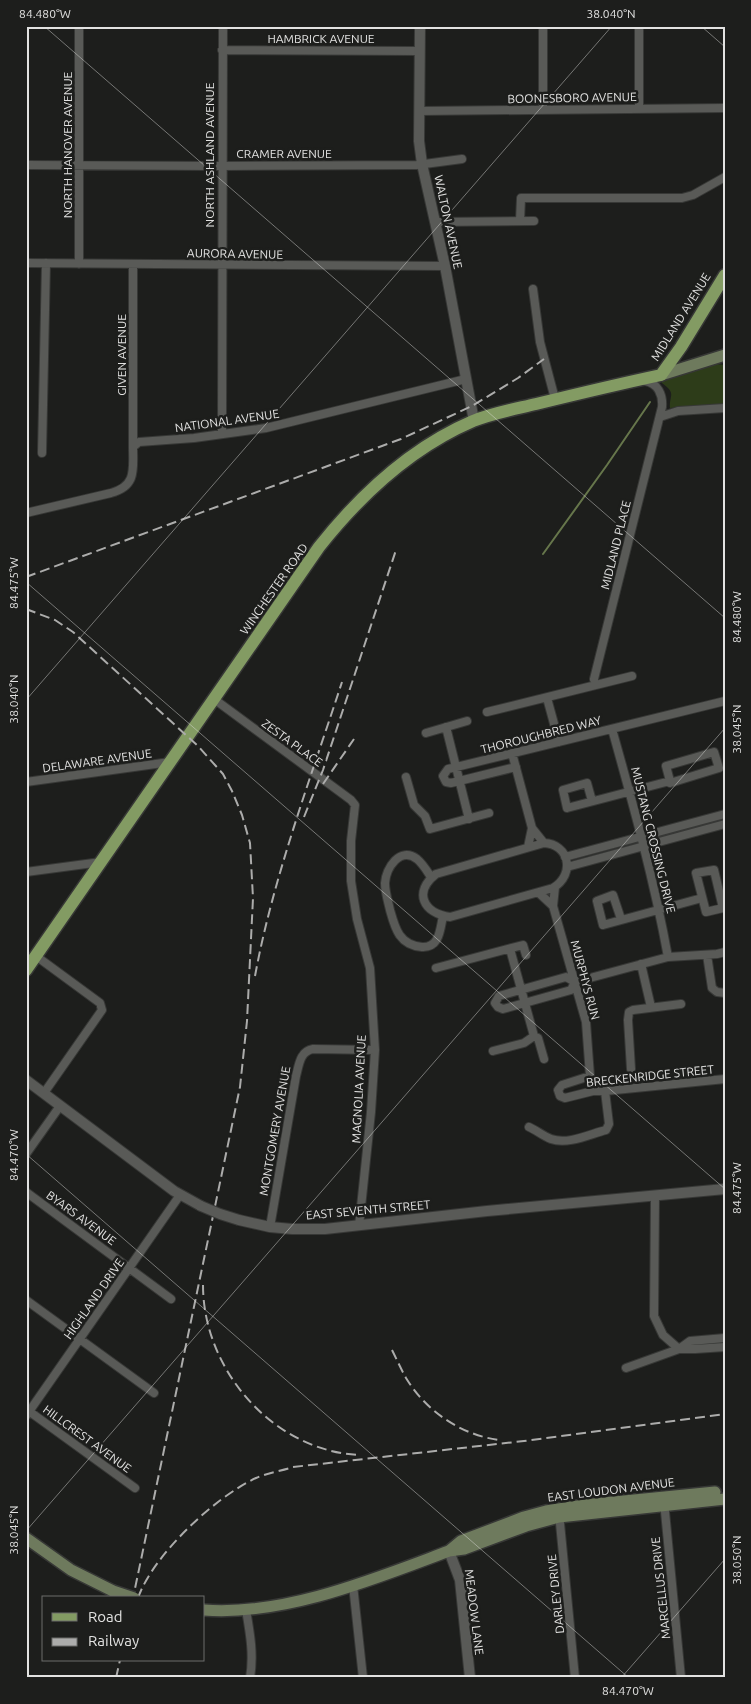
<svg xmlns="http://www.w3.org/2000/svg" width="751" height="1704" font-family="Ubuntu,sans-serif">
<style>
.green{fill:#2d3c19}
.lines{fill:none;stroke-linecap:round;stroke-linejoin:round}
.stream{stroke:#66764b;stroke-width:2}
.minor-casing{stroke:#373836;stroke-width:10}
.tertiary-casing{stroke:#373836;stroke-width:12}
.secondary-casing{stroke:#373836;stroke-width:14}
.primary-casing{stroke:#373836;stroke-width:15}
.minor{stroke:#595a57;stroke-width:8}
.tertiary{stroke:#595a57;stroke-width:10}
.secondary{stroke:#6e7a5d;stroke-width:11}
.primary{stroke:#839b63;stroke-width:12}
.rail{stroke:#acacab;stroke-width:2;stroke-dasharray:10 5;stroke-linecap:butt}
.tertiary-bridge-casing{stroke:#373836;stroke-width:12;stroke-linecap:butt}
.secondary-bridge-casing{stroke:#373836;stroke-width:14;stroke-linecap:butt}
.tertiary-bridge{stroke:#595a57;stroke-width:10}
.secondary-bridge{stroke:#6e7a5d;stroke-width:11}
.ticks{fill:none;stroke:#e2e2e1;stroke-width:1;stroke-opacity:0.45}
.labels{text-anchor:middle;stroke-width:5;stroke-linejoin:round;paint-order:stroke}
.street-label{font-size:12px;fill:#e2e2e1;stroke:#1d1e1c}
.neatline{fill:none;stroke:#e2e2e1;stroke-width:2}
.ticks-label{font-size:12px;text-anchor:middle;fill:#e2e2e1}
</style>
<rect width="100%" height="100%" fill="#1d1e1c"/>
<path class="green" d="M716,364L725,365V404L670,408C669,395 677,394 662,383V381Z"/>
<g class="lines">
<path class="stream" d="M543,554L607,465L650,402"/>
<defs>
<path id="minor" d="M79,26V264
M543,26V109
M222,50L420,51
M639,108V26
M419,111L725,108
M26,165L221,166L417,165L462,159
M520,221L521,198H682L693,195L725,177
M435,222L534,221
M26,263L445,266
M533,289L540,342L555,399
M660,417L678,411L725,408
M222,434L223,26
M133,447V264
M42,453L46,263
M26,513L111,493C137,486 133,469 133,447L139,442L194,438L266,428L466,379
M594,679L662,407C663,395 658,383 645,381
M547,698L559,742
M214,699L351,800L355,805L351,841V881L357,919L370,968L375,1050L371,1112L359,1226
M487,712L632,676
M446,727L469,819
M612,729C633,804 654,880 668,957
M426,733L467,721
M512,753L532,828
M516,767L451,783L446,782L443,776L448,769L725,701
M406,777L414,805L425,816L430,829L489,813
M26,782L170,762
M592,801L587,783L563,790L567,808L670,781V783L719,768L714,752L666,766L670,781
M544,843C569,844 576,874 553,888L450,917C423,913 413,892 436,874Z
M528,847L532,828L544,843
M565,857L725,814
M567,867L725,824
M714,870L723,908L706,912L696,873Z
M26,872L101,862
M431,877C427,871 423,864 417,859C400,846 386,868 385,883C385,892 388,901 390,910C395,928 399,945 422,947C440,948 440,929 443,916
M539,893L553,906L555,887
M553,906L586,1022L590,1076L593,1091
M621,919L613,895L597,901L603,925L702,898
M510,949L534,1036L538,1038L544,1059
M707,955L712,988L717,992L725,993
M36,956L100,1003L102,1010L44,1093
M641,964L651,1007
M436,968L523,945L526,955
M575,982L571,990L503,1009L498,1007L495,1003L499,996L566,977L575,982L668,957L717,954L725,952
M493,1051L524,1043L534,1036
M631,1069L628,1020L629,1012L633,1010L681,1004
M590,1076L562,1085L558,1090L560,1096L565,1098L593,1091H605L725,1079
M529,1127C536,1130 543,1136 551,1139C568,1145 590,1134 606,1130L609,1124L605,1091
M26,1154L60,1106
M26,1192L171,1299
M270,1227L296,1076C299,1065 300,1051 313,1049L375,1050
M26,1300L154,1393
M725,1338L690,1341L679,1349H695L725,1347
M626,1368L679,1349L663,1335L654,1316L655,1196
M26,1409L135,1488
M26,1416L180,1195
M664,1501L681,1678
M559,1513L575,1678
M353,1585L363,1678
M246,1610C250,1633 254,1655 250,1678"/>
<path id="tertiary" d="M420,26L419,141L422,164L445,266L474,421
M26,1080L174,1191L201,1206
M239,1220L270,1227L292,1229H325L487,1211L725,1189
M449,1551L460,1580L470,1678"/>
<path id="secondary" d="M661,375L725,355
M26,1538L71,1570L113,1591
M449,1551L461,1541L524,1517L546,1511L584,1505L715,1492
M204,1610C285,1616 374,1579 449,1551L464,1549L526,1526L559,1517L725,1499"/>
<path id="primary" d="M26,970L319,547C361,494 410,448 473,421C493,413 515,409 536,404C577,394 619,384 661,375L681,347L725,275"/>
</defs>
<use href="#minor" class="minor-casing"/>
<use href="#tertiary" class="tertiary-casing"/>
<use href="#secondary" class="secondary-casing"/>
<use href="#primary" class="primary-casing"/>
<use href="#minor" class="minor"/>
<use href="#tertiary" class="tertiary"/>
<use href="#secondary" class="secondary"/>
<use href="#primary" class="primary"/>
<path class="rail" d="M26,577L401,439L472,406L518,378L544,359
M26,609L55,620L73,632L198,746L223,774L232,791L242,815L250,843L253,898L247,1021L240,1087L133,1598
M323,784L354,739
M304,817L323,770L396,550
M255,976C273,878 311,777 342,682
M203,1285C203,1369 272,1450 358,1455
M392,1350C397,1360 401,1369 406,1378C426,1411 461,1435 499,1440
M138,1598C153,1555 215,1497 256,1478C267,1473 281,1471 293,1467L524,1441L725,1414
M116,1678L120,1660"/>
<defs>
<path id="tertiary-bridge" d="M201,1206L220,1214L239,1220"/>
<path id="secondary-bridge" d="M113,1591L134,1598"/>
</defs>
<use href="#tertiary-bridge" class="tertiary-bridge-casing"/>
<use href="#secondary-bridge" class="secondary-bridge-casing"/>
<use href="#tertiary-bridge" class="tertiary-bridge"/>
<use href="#secondary-bridge" class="secondary-bridge"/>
</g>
<path class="ticks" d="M44,26L725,618M701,26L725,47M26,582L725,1189M26,700L612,26M26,1154L629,1678M26,1531L725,728M621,1678L725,1559"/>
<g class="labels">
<g class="street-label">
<text x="321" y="43">HAMBRICK AVENUE</text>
<text transform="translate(572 98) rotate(-1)" y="4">BOONESBORO AVENUE</text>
<text transform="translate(68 145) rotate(-90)" y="4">NORTH HANOVER AVENUE</text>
<text x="284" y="158">CRAMER AVENUE</text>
<text transform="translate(210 155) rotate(-90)" y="4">NORTH ASHLAND AVENUE</text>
<text transform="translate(448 222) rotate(78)" y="4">WALTON AVENUE</text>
<text transform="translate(235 254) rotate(1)" y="4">AURORA AVENUE</text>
<text transform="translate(681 317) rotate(-58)" y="4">MIDLAND AVENUE</text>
<text transform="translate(122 355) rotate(-90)" y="4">GIVEN AVENUE</text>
<text transform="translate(227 421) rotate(-8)" y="4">NATIONAL AVENUE</text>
<text transform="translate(616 545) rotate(-76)" y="4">MIDLAND PLACE</text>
<text transform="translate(274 589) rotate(-55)" y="4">WINCHESTER ROAD</text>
<text transform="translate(541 735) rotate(-14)" y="4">THOROUGHBRED WAY</text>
<text transform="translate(292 743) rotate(36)" y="4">ZESTA PLACE</text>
<text transform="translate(97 761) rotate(-8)" y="4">DELAWARE AVENUE</text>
<text transform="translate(653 840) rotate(76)" y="4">MUSTANG CROSSING DRIVE</text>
<text transform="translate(585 980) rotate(75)" y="4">MURPHYS RUN</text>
<text transform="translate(650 1076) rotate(-6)" y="4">BRECKENRIDGE STREET</text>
<text transform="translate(359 1089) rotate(-87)" y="4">MAGNOLIA AVENUE</text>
<text transform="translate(275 1131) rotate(-80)" y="4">MONTGOMERY AVENUE</text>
<text transform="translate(368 1210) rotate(-5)" y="4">EAST SEVENTH STREET</text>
<text transform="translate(81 1218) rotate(36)" y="4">BYARS AVENUE</text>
<text transform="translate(94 1299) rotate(-55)" y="4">HIGHLAND DRIVE</text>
<text transform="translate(87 1439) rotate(36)" y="4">HILLCREST AVENUE</text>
<text transform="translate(611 1490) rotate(-7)" y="4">EAST LOUDON AVENUE</text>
<text transform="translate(661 1588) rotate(-96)" y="4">MARCELLUS DRIVE</text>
<text transform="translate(556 1594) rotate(-96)" y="4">DARLEY DRIVE</text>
<text transform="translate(474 1612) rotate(83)" y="4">MEADOW LANE</text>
</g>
</g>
<rect width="751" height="1704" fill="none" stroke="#1d1e1c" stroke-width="55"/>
<rect x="42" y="1596" width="162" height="65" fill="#1d1e1c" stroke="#6c6c6b"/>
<rect x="52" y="1613" width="25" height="8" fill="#839b63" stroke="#6c6c6b"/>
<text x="88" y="1622" font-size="15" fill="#e2e2e1">Road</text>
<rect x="52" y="1638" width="25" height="8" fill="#acacab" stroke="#6c6c6b"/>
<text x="88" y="1646" font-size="15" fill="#e2e2e1">Railway</text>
<rect x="28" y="28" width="696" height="1648" class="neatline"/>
<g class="ticks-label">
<text x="45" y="18">84.480°W</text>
<text x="611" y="18">38.040°N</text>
<text transform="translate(14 583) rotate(-90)" y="4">84.475°W</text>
<text transform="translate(737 617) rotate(-90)" y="4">84.480°W</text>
<text transform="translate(14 699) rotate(-90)" y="4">38.040°N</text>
<text transform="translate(737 729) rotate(-90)" y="4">38.045°N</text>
<text transform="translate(14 1155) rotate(-90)" y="4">84.470°W</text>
<text transform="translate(737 1188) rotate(-90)" y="4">84.475°W</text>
<text transform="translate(14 1530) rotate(-90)" y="4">38.045°N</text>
<text transform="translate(737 1560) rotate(-90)" y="4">38.050°N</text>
<text x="628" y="1695">84.470°W</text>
</g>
</svg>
